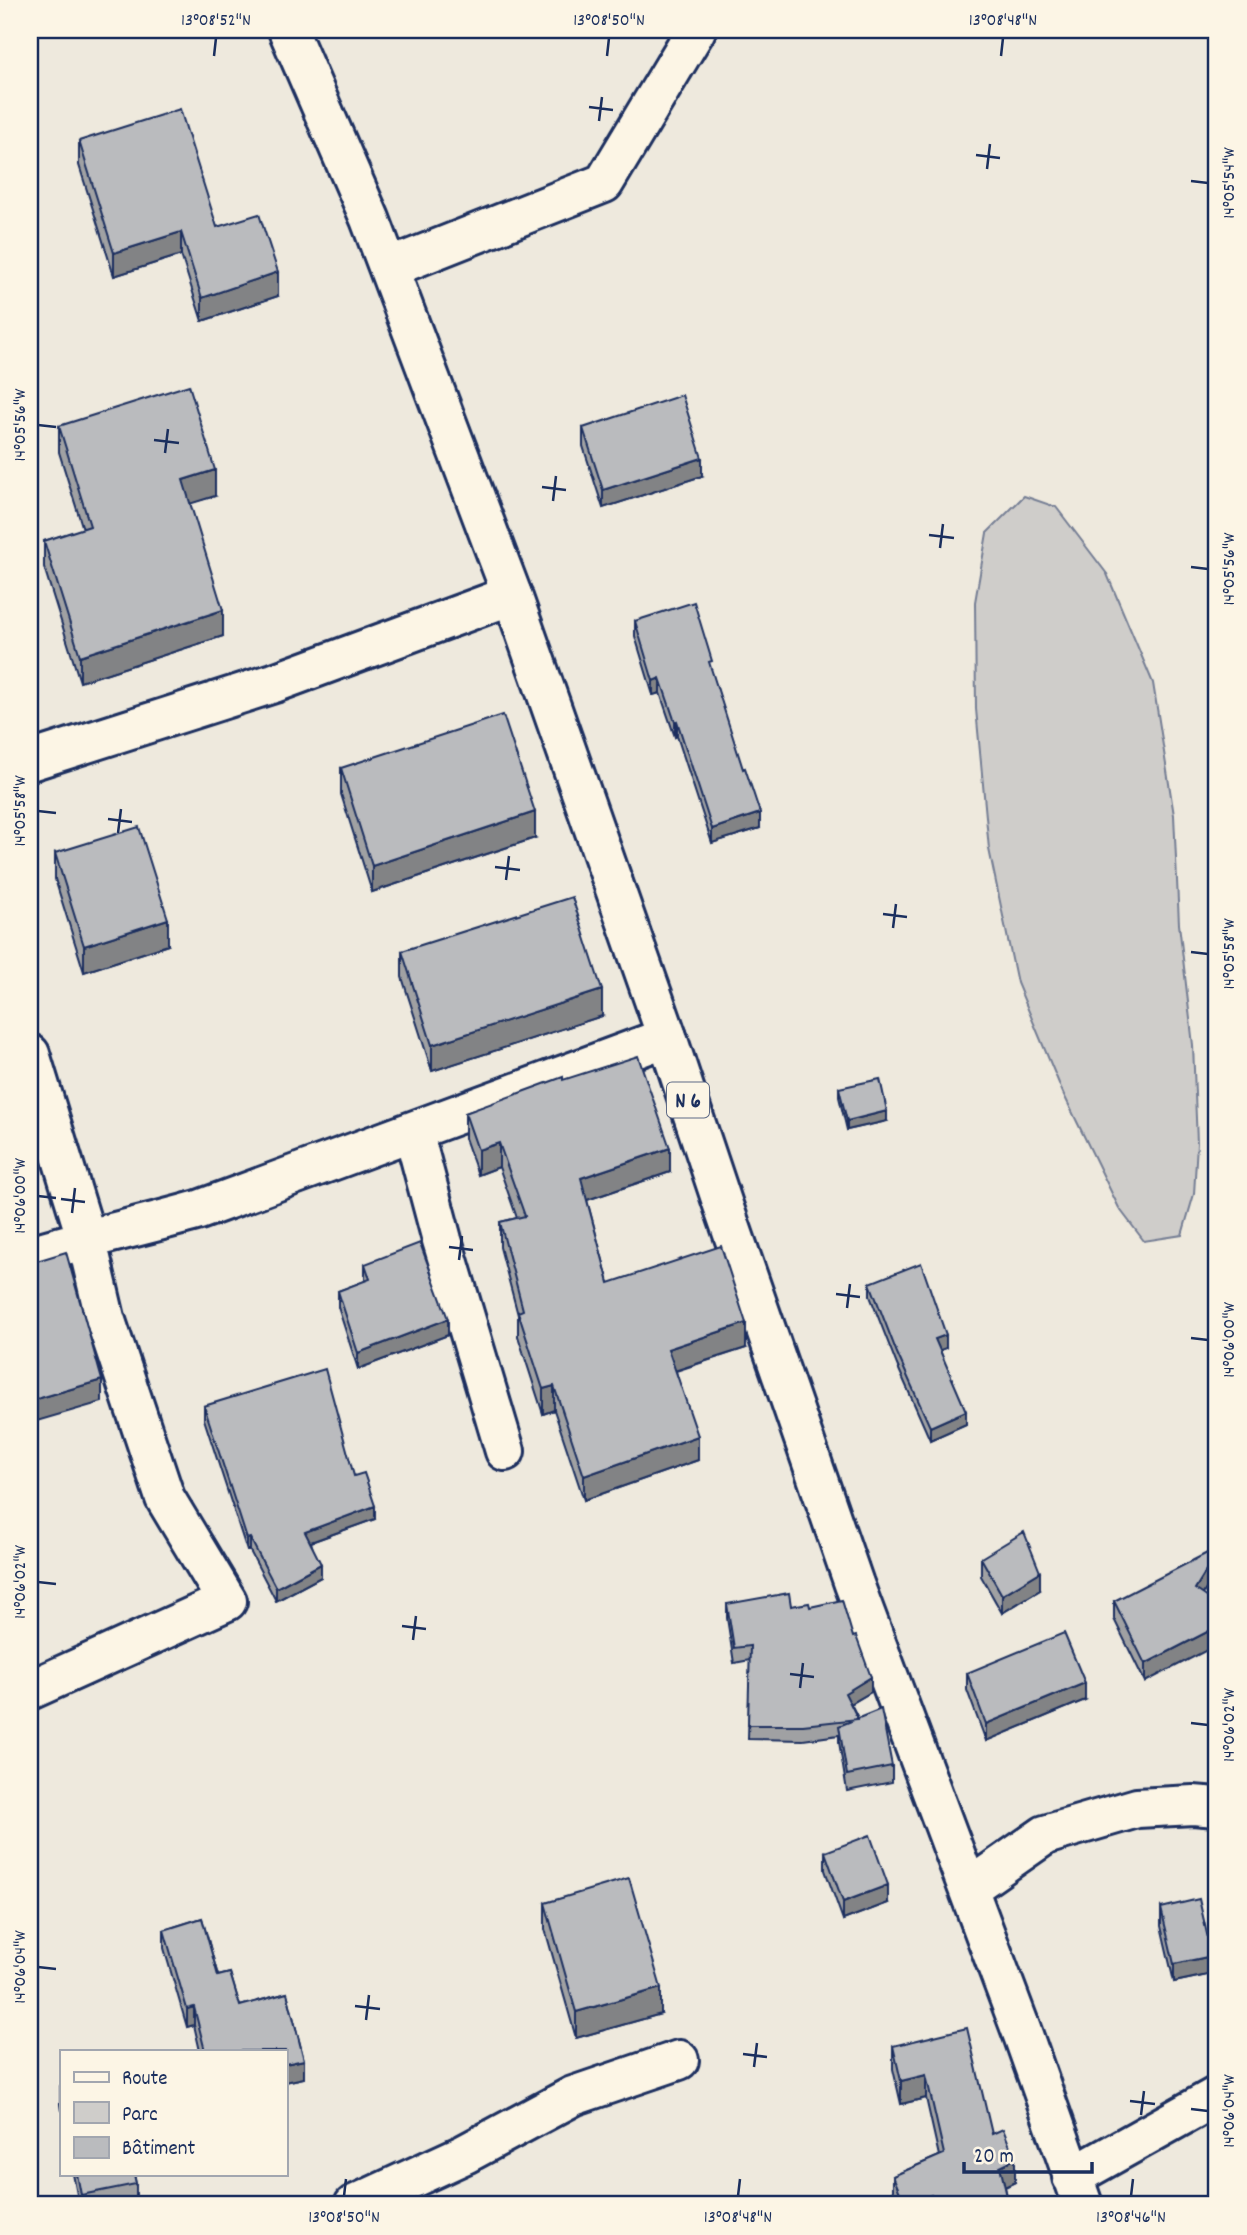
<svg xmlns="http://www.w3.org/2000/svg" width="1247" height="2235" font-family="Dekko,sans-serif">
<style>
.green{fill:#cfcdca;stroke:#757e94;stroke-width:2}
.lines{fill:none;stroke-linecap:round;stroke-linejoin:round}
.minor-casing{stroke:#1b2f5e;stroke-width:44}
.major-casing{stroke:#1b2f5e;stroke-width:44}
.minor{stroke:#fcf5e5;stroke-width:38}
.major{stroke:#fcf5e5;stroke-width:38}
.wall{fill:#a0a1a3;stroke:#1b2f5e;stroke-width:2}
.shaded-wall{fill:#828385;stroke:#1b2f5e;stroke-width:2}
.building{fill:#babbbe;stroke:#1b2f5e;stroke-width:2}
.ticks{fill:none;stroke:#1b2f5e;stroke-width:2.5}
.labels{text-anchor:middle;stroke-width:5;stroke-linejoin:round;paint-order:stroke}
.shield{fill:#fcf5e5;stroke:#5e6a86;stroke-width:2}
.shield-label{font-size:21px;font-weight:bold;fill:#1b2f5e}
.neatline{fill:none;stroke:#1b2f5e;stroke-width:2.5}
.ticks-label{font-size:18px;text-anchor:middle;fill:#1b2f5e}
</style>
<rect width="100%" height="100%" fill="#eee9dd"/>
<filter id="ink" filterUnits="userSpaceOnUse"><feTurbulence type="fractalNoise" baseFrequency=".0143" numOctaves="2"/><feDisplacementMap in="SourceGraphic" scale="14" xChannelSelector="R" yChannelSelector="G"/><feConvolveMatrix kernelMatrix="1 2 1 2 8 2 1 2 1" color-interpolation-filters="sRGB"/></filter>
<g filter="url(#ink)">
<path class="green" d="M1024,496L1056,507L1107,574L1153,683L1174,815L1179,924L1193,1045L1197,1143L1194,1194L1182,1235L1144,1241L1119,1208L1063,1093L1017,983L989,849L976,709L975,602L987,533Z"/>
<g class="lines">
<defs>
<path id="minor" d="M389,268L604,183L696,30
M30,761L274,683L512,595
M30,1054L86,1237L105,1318L165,1498L227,1601L30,1690
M413,1131L442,1240L505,1451
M30,1255C86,1238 143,1226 199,1210L667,1037
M969,1888L1045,1835L1137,1808L1193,1805L1217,1807
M354,2205L465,2154L573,2096L679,2060"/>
<path id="major" d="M288,30L370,219L512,595L667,1037L723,1205L854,1584L1023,2035L1083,2205
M1072,2177L1217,2096"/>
</defs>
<use href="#minor" class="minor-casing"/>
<use href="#major" class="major-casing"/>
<use href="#minor" class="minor"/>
<use href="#major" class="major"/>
</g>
<path class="wall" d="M79,141L217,227L278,296L202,321L181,255L114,276L79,165Z
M59,426L215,496L190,503L223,636L80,682L44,567V541L83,529L59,452Z
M583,428L702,476L603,508L583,446Z
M635,621L712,673L760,828L712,843L677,736L675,737L660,693L653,695L635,636Z
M341,768L535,838L372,892L341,794Z
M55,853L168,945L84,972L55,879Z
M402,951L602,1016L432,1071L402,977Z
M563,1080L670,1172L587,1200L609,1283L746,1348L676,1371L698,1460L584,1500L554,1410L543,1414L518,1336V1315L500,1247V1222L517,1218L499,1167L478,1175L465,1138V1113Z
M839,1088L887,1121L847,1130L839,1097Z
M365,1264L448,1335L358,1369L338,1307V1291L365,1281Z
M870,1283L946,1348L940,1350L966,1424L930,1440L897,1365L870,1296Z
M204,1406L354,1476L375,1519L311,1542L321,1577L276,1601L250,1551H247L204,1419Z
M981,1558L1040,1590L1002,1613L981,1576Z
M1217,1571L1203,1594L1145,1682L1114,1619V1601Z
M727,1604L810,1607L871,1692L851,1704L858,1718L892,1766V1782L847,1791L839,1742V1735L803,1740L748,1739L750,1660L734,1663L727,1618Z
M967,1673L1085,1700L986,1741L967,1690Z
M825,1852L888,1903L843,1920L825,1870Z
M545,1903L661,2014L576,2038L545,1929Z
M1161,1908L1212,1974L1174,1982L1161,1926Z
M202,1918L218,1976L230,1973L240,2006L287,1993L304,2060V2078L285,2082V2051H200L194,2025L187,2027L164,1948V1930Z
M893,2046L992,2134L1015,2182L1005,2187L1009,2205H896L893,2199V2176L939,2156L926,2098L901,2104L893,2069Z
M60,2086H61V2111L60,2104Z
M73,2174H134L136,2184V2202L119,2205H79Z"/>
<path class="shaded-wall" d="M181,232V255L114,276V253Z
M278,272V296L202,321V298Z
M702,458V476L603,508V490Z
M215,470V496L183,506V480Z
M223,610V636L80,682V656Z
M660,678V693L653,695V681Z
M677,721V736L675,737V722Z
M535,812V838L372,892V866Z
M760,813V828L712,843V829Z
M168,919V945L84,972V946Z
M602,990V1016L432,1071V1045Z
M887,1111V1121L847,1130V1121Z
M499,1143V1167L478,1175V1150Z
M670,1148V1172L581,1202V1178Z
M448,1319V1335L358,1369V1353Z
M746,1323V1348L668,1373V1349Z
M946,1335V1348L935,1352V1339Z
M102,1380V1402L30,1423V1401Z
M554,1386V1410L543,1414V1389Z
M966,1411V1424L930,1440V1427Z
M698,1436V1460L584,1500V1476Z
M375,1506V1519L305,1544V1532Z
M250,1538V1551H247V1539Z
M1217,1553V1571L1195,1607V1589Z
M321,1564V1577L276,1601V1588Z
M1040,1572V1590L1002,1613V1595Z
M1217,1627V1645L1145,1682V1664Z
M871,1677V1692L845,1707V1693Z
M1085,1683V1700L986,1741V1724Z
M888,1885V1903L843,1920V1902Z
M31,1920V1938L30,1939V1921Z
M1212,1956V1974L1174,1982V1964Z
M661,1988V2014L576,2038V2012Z
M194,2007V2025L187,2027V2009Z
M304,2060V2078L285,2082V2064Z
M926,2075V2098L901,2104V2081Z
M1015,2159V2182L1000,2189V2166Z
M931,2195V2205H907Z"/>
<path class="building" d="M180,109L217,227L259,214L278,272L202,298L181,232L114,253L79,141Z
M189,385L215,470L183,480L223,610L80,656L44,541L90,526L59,426Z
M682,395L702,458L603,490L583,428Z
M694,602L712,661L709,662L723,706L743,769L745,768L760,813L712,829L677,721L675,722L660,678L653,681L635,621Z
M503,715L535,812L372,866L341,768Z
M139,827L168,919L84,946L55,853Z
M572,897L602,990L432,1045L402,951Z
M638,1056L670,1148L581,1178L609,1283L721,1246L746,1323L668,1349L698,1436L584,1476L554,1386L543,1389L518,1312L523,1310L500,1222L525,1216L499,1143L478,1150L465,1113L563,1077V1080Z
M880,1079L887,1111L847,1121L839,1088Z
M420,1243L448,1319L358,1353L338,1291L370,1279L365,1264Z
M66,1252L102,1380L30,1401V1263Z
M921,1263L946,1335L935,1339L966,1411L930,1427L897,1353L870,1283Z
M325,1369L354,1476L364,1473L375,1506L305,1532L321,1564L276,1588L250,1538L247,1539L204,1406Z
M1024,1532L1040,1572L1002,1595L981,1558Z
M1217,1548V1553L1195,1589L1217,1604V1627L1145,1664L1114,1601Z
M789,1593L791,1606L809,1603L810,1607L842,1600L853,1637L856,1636L871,1677L845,1693L858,1719L803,1725H748L750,1646L734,1648L727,1604Z
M1064,1633L1085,1683L986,1724L967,1673Z
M881,1709L892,1766L847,1775L839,1726Z
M870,1835L888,1885L843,1902L825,1852Z
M629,1878L661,1988L576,2012L545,1903Z
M1199,1899L1212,1956L1174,1964L1161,1908Z
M202,1918L218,1976L230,1973L240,2006L287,1993L304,2060L285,2064V2051H205L194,2007L187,2009L164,1930Z
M967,2028L992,2134L1003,2129L1015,2159L1000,2166L1009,2205H933L931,2195L905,2205L893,2176L944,2154L926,2075L901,2081L893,2046Z
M77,2174H134L136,2184L81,2195Z"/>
</g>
<path class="ticks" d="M214,56L216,38M607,56L609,38M1001,56L1003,38M589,107L613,110M599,121L602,97M976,155L1000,158M987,169L990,144M1191,181L1208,183M38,425L56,427M154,440L179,443M165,453L168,429M542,487L566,490M553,501L556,476M929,535L954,538M940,548L943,524M1191,567L1208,569M38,811L56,813M108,819L132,822M118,833L121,809M495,867L520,870M506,880L509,856M883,914L907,917M893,928L896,904M1191,952L1208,954M38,1196L56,1198M61,1199L85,1202M72,1213L75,1188M449,1247L473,1250M459,1260L462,1236M836,1294L860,1297M847,1308L850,1284M1191,1338L1208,1340M38,1582L56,1584M402,1626L426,1629M413,1640L416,1616M790,1674L814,1677M800,1688L803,1663M1191,1723L1208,1725M38,1967L56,1969M355,2006L380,2009M366,2020L369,1995M743,2054L767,2057M754,2067L757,2043M1130,2101L1155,2104M1191,2109L1208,2111M1141,2115L1144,2091M344,2196L346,2179M738,2196L740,2179M1131,2196L1133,2179"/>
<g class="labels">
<rect class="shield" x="667" y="1082.5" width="42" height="35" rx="5"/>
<g class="shield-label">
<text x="688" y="1107">N 6</text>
</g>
</g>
<rect width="1247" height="2235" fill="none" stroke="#fcf5e5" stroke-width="77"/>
<rect x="60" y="2050" width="228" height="126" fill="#fcf5e5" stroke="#a2a6af" stroke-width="2"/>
<rect x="74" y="2072" width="35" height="10" fill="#fcf5e5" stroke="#a2a6af" stroke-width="2"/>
<text x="122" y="2084" font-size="21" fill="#1b2f5e">Route</text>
<rect x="74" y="2102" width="35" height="21" fill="#cfcdca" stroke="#a2a6af" stroke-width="2"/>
<text x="122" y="2120" font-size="21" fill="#1b2f5e">Parc</text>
<rect x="74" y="2137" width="35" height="21" fill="#babbbe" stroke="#a2a6af" stroke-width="2"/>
<text x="122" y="2154" font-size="21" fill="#1b2f5e">Bâtiment</text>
<path d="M964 2162v10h128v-10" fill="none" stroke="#1b2f5e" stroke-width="3.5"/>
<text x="974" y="2162" font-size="21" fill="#1b2f5e" stroke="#fcf5e5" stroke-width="5" paint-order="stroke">20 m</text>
<rect x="38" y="38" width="1170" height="2158" class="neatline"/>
<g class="ticks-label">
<text x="216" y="25">13°08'52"N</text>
<text x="609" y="25">13°08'50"N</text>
<text x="1003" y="25">13°08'48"N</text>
<text transform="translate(1228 183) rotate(-90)" y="6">14°05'54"W</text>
<text transform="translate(19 425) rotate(-90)" y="6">14°05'56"W</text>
<text transform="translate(1228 569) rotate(-90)" y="6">14°05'56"W</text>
<text transform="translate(19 811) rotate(-90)" y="6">14°05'58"W</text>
<text transform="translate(1228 954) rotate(-90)" y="6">14°05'58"W</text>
<text transform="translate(19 1196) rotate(-90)" y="6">14°06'00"W</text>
<text transform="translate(1228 1340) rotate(-90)" y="6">14°06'00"W</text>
<text transform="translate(19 1582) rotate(-90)" y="6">14°06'02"W</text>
<text transform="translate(1228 1725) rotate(-90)" y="6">14°06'02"W</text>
<text transform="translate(19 1967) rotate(-90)" y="6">14°06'04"W</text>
<text transform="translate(1228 2111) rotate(-90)" y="6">14°06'04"W</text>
<text x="344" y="2222">13°08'50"N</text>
<text x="738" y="2222">13°08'48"N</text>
<text x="1131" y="2222">13°08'46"N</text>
</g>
</svg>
